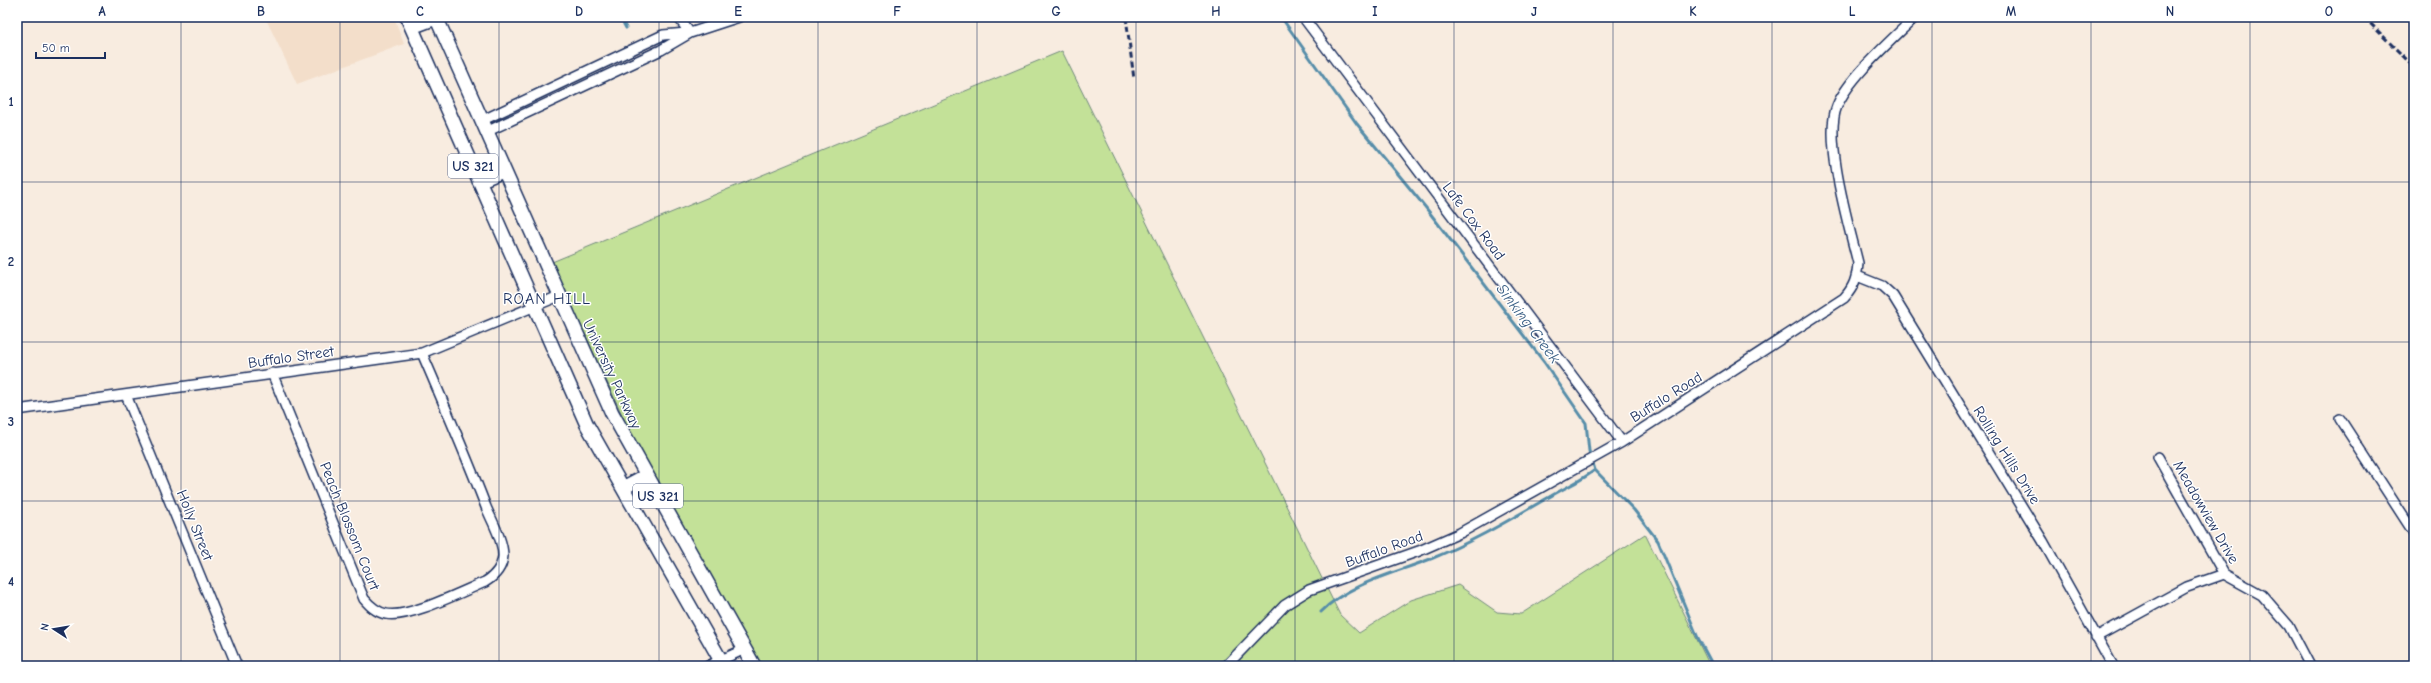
<svg xmlns="http://www.w3.org/2000/svg" width="2431" height="683" font-family="'Comic Neue',sans-serif">
<style>
.built{fill:#f3deca}
.green{fill:#c3e198;stroke:#6f887b}
.lines{fill:none;stroke-linecap:round;stroke-linejoin:round}
.stream{stroke:#568da9;stroke-width:3}
.minor-casing{stroke:#1b2f5e;stroke-width:12}
.highway-casing{stroke:#1b2f5e;stroke-width:16}
.minor{stroke:#fff;stroke-width:9}
.highway{stroke:#fff;stroke-width:13}
.rail{stroke:#1b2f5e;stroke-width:3;stroke-dasharray:6 3;stroke-linecap:butt}
.grid{fill:none;stroke:#1b2f5e;stroke-width:1;stroke-opacity:0.55}
.labels{text-anchor:middle;stroke-width:3;stroke-linejoin:round;paint-order:stroke}
.shield{fill:#fff;stroke:#5f6d8e;stroke-width:1}
.shield-label{font-size:14px;font-weight:bold;fill:#1b2f5e}
.street-label{font-size:15px;fill:#1b2f5e;stroke:#fff}
.neighbourhood-label{font-size:16px;letter-spacing:1px;fill:#1b2f5e;stroke:#fff}
.water-label{font-size:16px;font-style:italic;fill:#385e84;stroke:#fff}
.neatline{fill:none;stroke:#1b2f5e;stroke-width:1.5}
.grid-label{font-size:13px;text-anchor:middle;font-weight:bold;fill:#1b2f5e}
</style>
<rect width="100%" height="100%" fill="#f8ece0"/>
<filter id="ink" filterUnits="userSpaceOnUse"><feTurbulence type="fractalNoise" baseFrequency=".025" numOctaves="2"/><feDisplacementMap in="SourceGraphic" scale="8" xChannelSelector="R" yChannelSelector="G"/><feConvolveMatrix kernelMatrix="1 2 1 2 8 2 1 2 1" color-interpolation-filters="sRGB"/></filter>
<g filter="url(#ink)">
<path class="built" d="M265,17H394L404,44L297,84Z"/>
<path class="green" d="M1062,51L1340,615L1359,633L1411,600L1458,585L1497,612L1521,614L1645,534L1710,666H762L630,432L552,262Z"/>
<g class="lines">
<path class="stream" d="M620,17L626,28
M1281,17L1357,124L1426,208L1544,362L1586,423L1589,451L1595,470L1634,510L1658,541L1698,638L1713,666
M1321,612C1349,583 1396,573 1433,558C1475,541 1512,518 1551,496C1566,487 1581,481 1595,470"/>
<defs>
<path id="minor" d="M678,17L690,33
M1303,17L1622,442
M481,121L663,35L687,33
M486,132L661,50L690,33L739,17
M1857,276L1882,286L1893,296L2043,541L2113,666
M272,373L364,599C370,606 376,612 386,614C408,619 463,591 485,582C495,576 502,568 503,556C503,540 492,521 486,507C466,455 444,404 422,353
M126,395L237,666
M17,410L422,353L559,296
M2340,419L2414,533
M2158,457L2224,574L2262,595L2289,626L2310,666
M2096,637L2187,587L2224,574
M708,666L745,649
M1226,666L1285,605L1309,590L1419,551L1460,533L1622,442L1844,298C1854,287 1857,278 1858,263C1849,226 1823,139 1837,106C1849,77 1892,40 1915,17"/>
<path id="highway" d="M407,17L587,425L724,666
M436,17L612,413L754,666
M412,27L436,18
M479,181L503,171
M623,488L647,475"/>
</defs>
<use href="#minor" class="minor-casing"/>
<use href="#highway" class="highway-casing"/>
<use href="#minor" class="minor"/>
<use href="#highway" class="highway"/>
<path class="rail" d="M1126,17L1134,79
M2364,17L2414,67"/>
</g>
</g>
<path class="grid" d="M181,17V666M340,17V666M499,17V666M659,17V666M818,17V666M977,17V666M1136,17V666M1295,17V666M1454,17V666M1613,17V666M1772,17V666M1932,17V666M2091,17V666M2250,17V666M17,182H2414M17,342H2414M17,501H2414"/>
<g class="labels">
<g class="shield">
<rect x="448" y="154" width="50" height="24" rx="3"/>
<rect x="633" y="484" width="50" height="24" rx="3"/>
</g>
<g class="shield-label">
<text x="473" y="171">US 321</text>
<text x="658" y="501">US 321</text>
</g>
<g class="street-label">
<text transform="translate(1474 221) rotate(53)" y="5">Lafe Cox Road</text>
<text transform="translate(291 357) rotate(-8)" y="5">Buffalo Street</text>
<text transform="translate(612 374) rotate(65)" y="5">University Parkway</text>
<text transform="translate(1666 397) rotate(-32)" y="5">Buffalo Road</text>
<text transform="translate(2007 455) rotate(58)" y="5">Rolling Hills Drive</text>
<text transform="translate(2206 512) rotate(60)" y="5">Meadowview Drive</text>
<text transform="translate(195 525) rotate(68)" y="5">Holly Street</text>
<text transform="translate(350 526) rotate(68)" y="5">Peach Blossom Court</text>
<text transform="translate(1384 549) rotate(-20)" y="5">Buffalo Road</text>
</g>
<g class="neighbourhood-label">
<text x="547" y="304">ROAN HILL</text>
</g>
<g class="water-label">
<text transform="translate(1529 323) rotate(53)" y="6">Sinking Creek</text>
</g>
</g>
<rect width="2431" height="683" fill="none" stroke="#fff" stroke-width="44"/>
<g transform="translate(54 629) rotate(282)" stroke="#ffffff" stroke-width="3" paint-order="stroke">
<path d="M0-3L7 15L0 10L-7 15Z" fill="#1b2f5e"/>
<text y="-6" font-size="11" font-weight="bold" text-anchor="middle" fill="#1b2f5e">N</text>
</g>
<path d="M36 52v6h69v-6" fill="none" stroke="#1b2f5e" stroke-width="2"/>
<text x="42" y="52" font-size="12" fill="#1b2f5e" stroke="#ffffff" stroke-width="3" paint-order="stroke">50 m</text>
<rect x="22" y="22" width="2387" height="639" class="neatline"/>
<g class="grid-label">
<text x="102" y="16">A</text>
<text x="261" y="16">B</text>
<text x="420" y="16">C</text>
<text x="579" y="16">D</text>
<text x="738" y="16">E</text>
<text x="897" y="16">F</text>
<text x="1056" y="16">G</text>
<text x="1216" y="16">H</text>
<text x="1375" y="16">I</text>
<text x="1534" y="16">J</text>
<text x="1693" y="16">K</text>
<text x="1852" y="16">L</text>
<text x="2011" y="16">M</text>
<text x="2170" y="16">N</text>
<text x="2329" y="16">O</text>
<text x="11" y="106">1</text>
<text x="11" y="266">2</text>
<text x="11" y="426">3</text>
<text x="11" y="586">4</text>
</g>
</svg>
